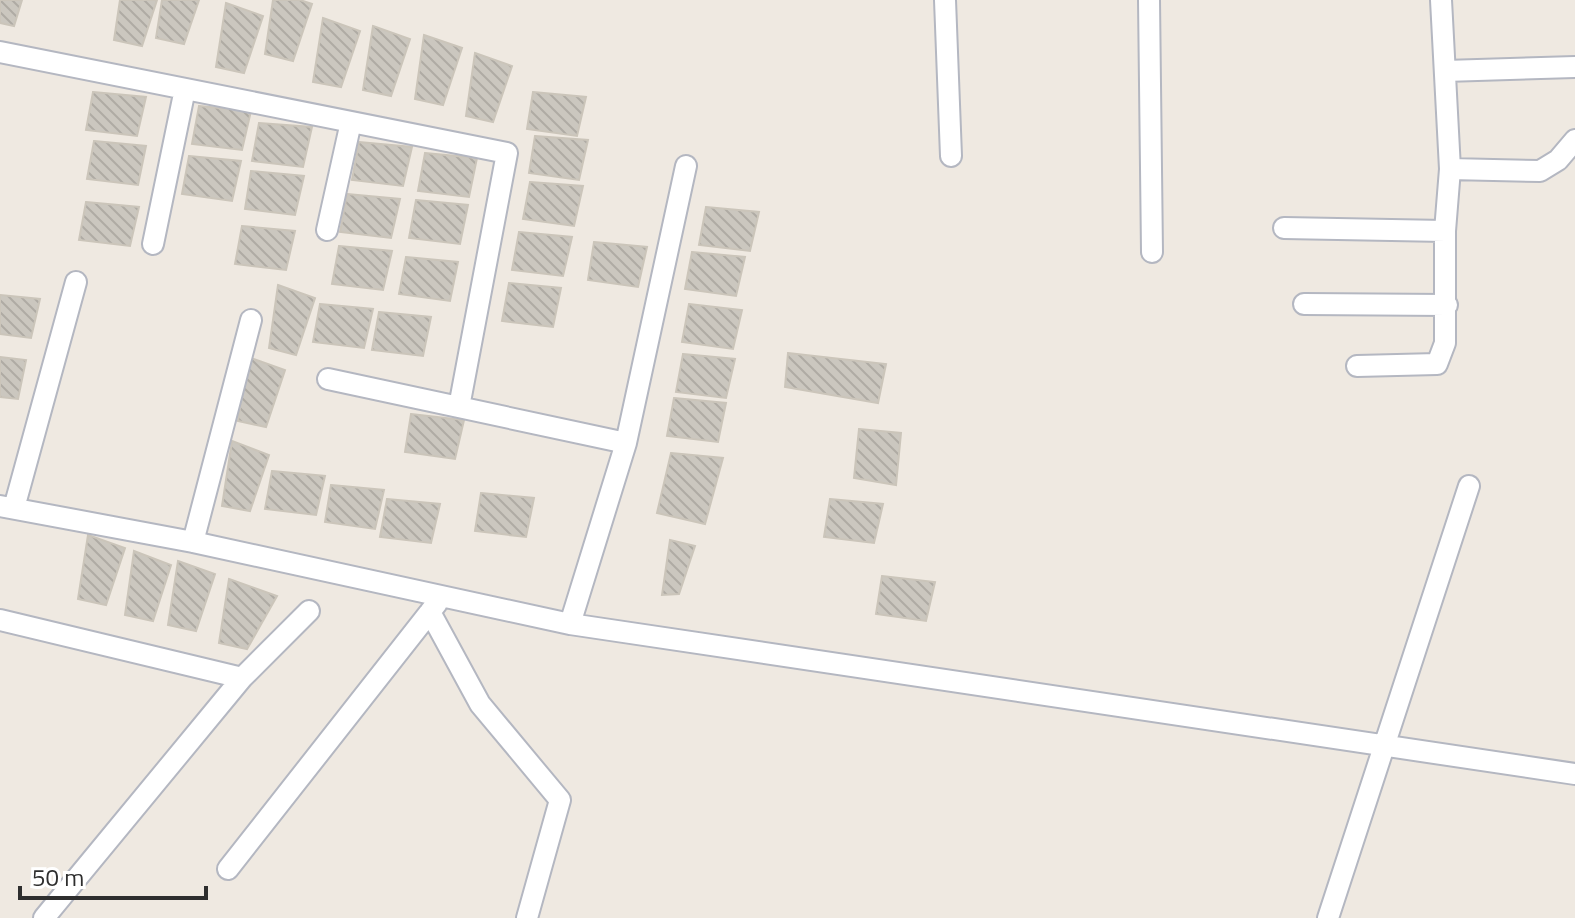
<svg xmlns="http://www.w3.org/2000/svg" width="1575" height="918" font-family="'Titillium Web',sans-serif">
<style>
.building{fill:url(#building-back-hatch);stroke:#cbc5ba;stroke-width:2}
.lines{fill:none;stroke-linecap:round;stroke-linejoin:round}
.minor-casing{stroke:#b4b7c1;stroke-width:24}
.minor{stroke:#fff;stroke-width:20}
</style>
<defs>
<pattern id="building-back-hatch" width="6" height="6" patternUnits="userSpaceOnUse" patternTransform="scale(2)"><rect width="6" height="6" fill="#cbc7bf"/><path d="M-1 5l2 2M0 0l6 6M5-1l2 2" fill="none" stroke="#afaba4"/></pattern>
</defs>
<rect width="100%" height="100%" fill="#efe9e1"/>
<path class="building" d="M0,0H22L14,26L0,23Z
M120,0H157L142,46L114,40Z
M162,0H199L184,44L156,38Z
M273,0H300L312,4L293,61L265,54Z
M226,3L263,16L244,73L216,67Z
M323,18L360,31L341,87L313,82Z
M373,26L410,39L391,96L363,90Z
M424,35L462,48L443,105L415,99Z
M475,53L512,66L493,122L466,116Z
M93,92L146,97L137,136L86,130Z
M533,92L586,97L577,136L527,129Z
M199,106L251,111L242,150L192,144Z
M259,123L312,127L303,167L252,161Z
M535,136L588,140L579,180L529,173Z
M94,141L146,146L138,185L87,179Z
M359,142L412,147L403,186L352,180Z
M425,153L477,158L469,197L418,191Z
M189,156L241,161L232,201L182,194Z
M251,171L304,176L295,215L245,209Z
M530,182L583,186L574,226L523,219Z
M347,194L400,199L391,238L340,232Z
M416,200L468,205L460,244L409,238Z
M86,202L139,207L130,246L79,240Z
M706,207L759,212L750,251L699,245Z
M242,226L295,231L286,270L235,264Z
M519,232L572,237L563,276L512,270Z
M594,242L647,247L638,287L588,280Z
M339,246L392,251L383,290L332,284Z
M692,252L745,257L736,296L685,289Z
M406,257L458,262L450,301L399,294Z
M509,283L561,288L553,327L502,321Z
M278,285L315,298L296,355L269,348Z
M0,295L40,299L31,338L0,334Z
M320,304L373,309L364,348L313,342Z
M689,304L742,310L733,349L682,342Z
M379,312L431,317L423,356L372,350Z
M788,353L886,364L878,403L785,387Z
M683,354L735,359L726,398L676,392Z
M0,357L26,360L18,399L0,397Z
M248,357L285,370L266,427L238,421Z
M674,398L726,403L718,442L667,436Z
M411,414L464,420L455,459L405,452Z
M859,429L901,433L896,485L854,478Z
M232,441L269,455L250,511L222,506Z
M671,453L723,458L705,524L657,513Z
M272,471L325,476L316,515L265,509Z
M331,485L384,490L375,529L325,522Z
M481,493L534,498L526,537L475,531Z
M387,499L440,504L431,543L380,537Z
M830,499L883,504L874,543L824,537Z
M88,535L125,548L106,605L78,599Z
M670,540L695,546L679,594L662,595Z
M134,551L171,565L153,621L125,615Z
M178,561L215,574L196,631L168,625Z
M882,576L935,582L926,621L876,614Z
M229,579L277,596L247,649L219,643Z"/>
<g class="lines">
<defs>
<path id="minor" d="M945,0L951,156
M1149,0L1152,252
M0,52L507,153L459,407
M1445,71L1575,67
M1450,169L1540,171L1558,160L1575,140
M1284,228L1445,231
M327,230L351,122
M153,244L185,89
M1304,304L1447,305
M1357,366L1437,364L1445,343V231L1450,169L1441,0
M328,379L626,443L686,166
M0,506L193,542L570,624L1575,774
M14,508L76,282
M193,542L251,320
M430,612L480,704L560,800L527,918
M0,620L242,678L44,918
M570,624L626,443
M242,678L309,611
M228,869L437,603
M1328,918L1469,486"/>
</defs>
<use href="#minor" class="minor-casing"/>
<use href="#minor" class="minor"/>
</g>
<path d="M20 886v12h186v-12" fill="none" stroke="#2e2e2e" stroke-width="4"/>
<text x="32" y="886" font-size="24" fill="#2e2e2e" stroke="#ffffff" stroke-width="6" paint-order="stroke">50 m</text>
</svg>
